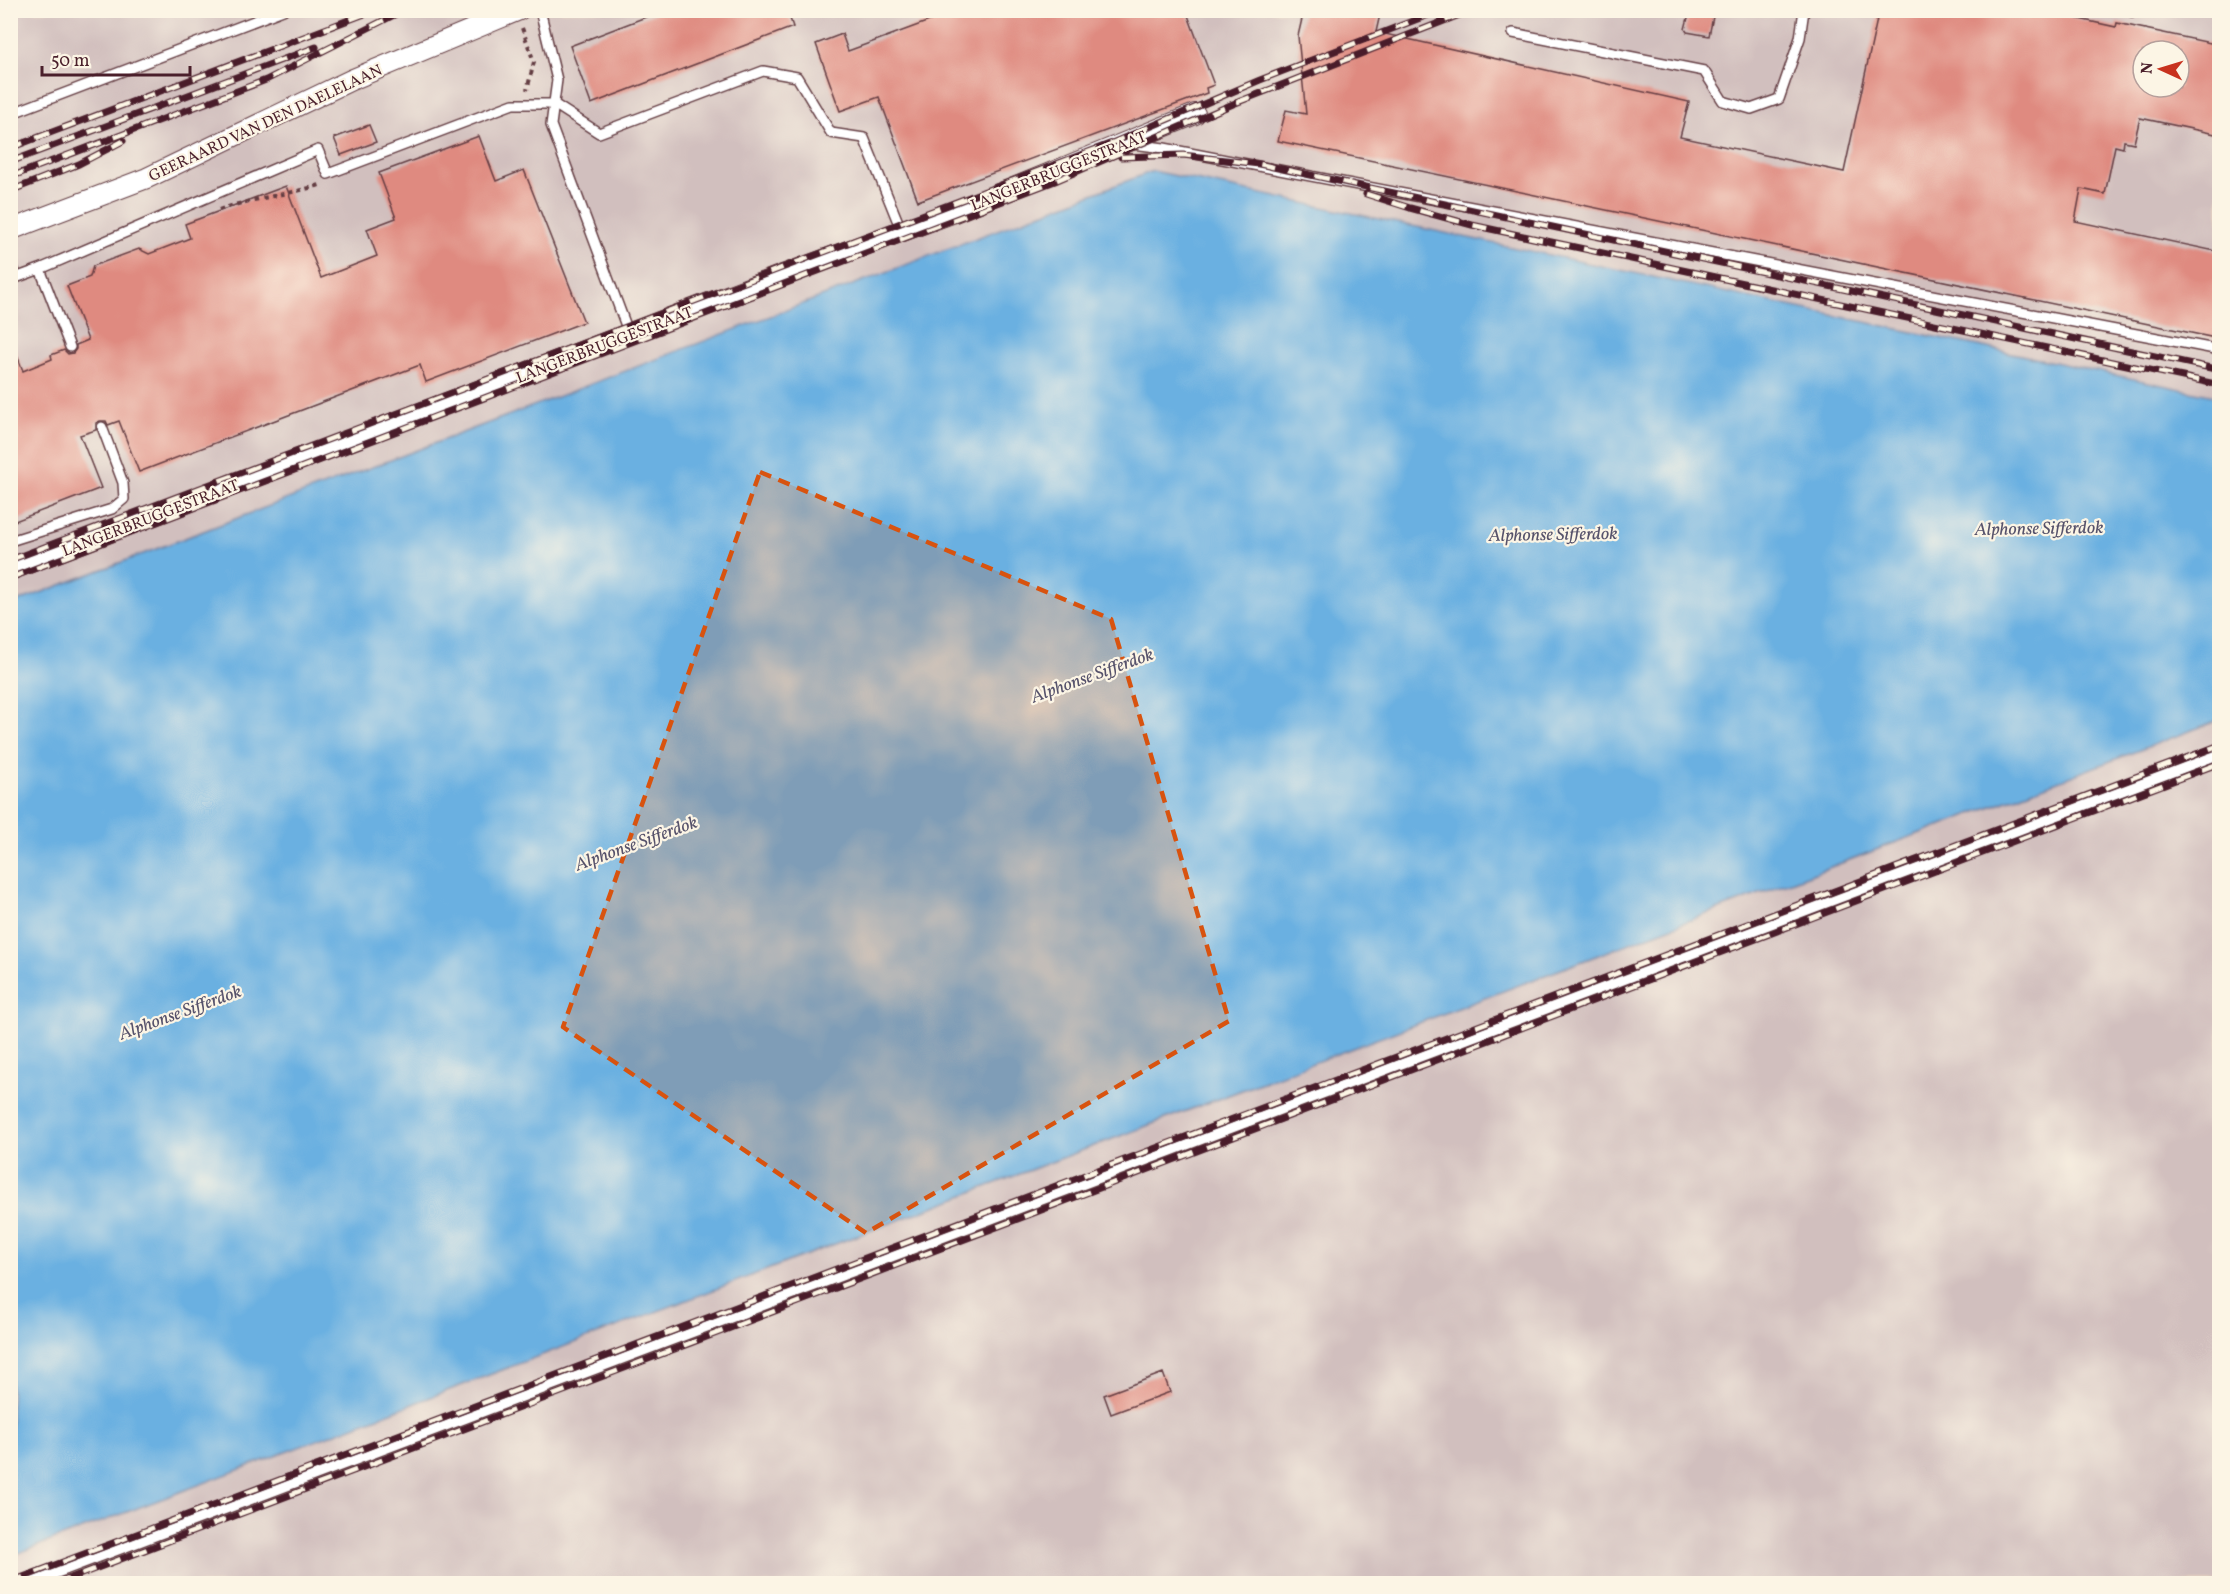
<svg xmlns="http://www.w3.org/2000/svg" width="2230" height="1594" font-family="Vollkorn,serif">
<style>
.industrial{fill:#d1bfbe;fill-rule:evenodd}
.water{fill:#6bb0e1;stroke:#5a6886;stroke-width:1.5}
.building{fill:#df8a80;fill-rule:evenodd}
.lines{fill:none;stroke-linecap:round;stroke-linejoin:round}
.lane-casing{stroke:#633c42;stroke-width:12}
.street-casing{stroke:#633c42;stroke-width:22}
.path{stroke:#633c42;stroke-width:4;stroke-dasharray:4.5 4.5;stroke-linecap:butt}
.lane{stroke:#fff;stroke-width:9}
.street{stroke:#fff;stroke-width:20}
.rail-casing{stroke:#4a1f2b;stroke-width:7}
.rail{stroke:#fcf5e5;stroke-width:4.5;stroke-dasharray:14;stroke-linecap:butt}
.marked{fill:#d8530f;fill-opacity:0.2;stroke:#d8530f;stroke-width:4.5;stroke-dasharray:12 8;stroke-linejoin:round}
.labels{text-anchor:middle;stroke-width:4.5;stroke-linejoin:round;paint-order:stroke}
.street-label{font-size:16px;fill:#4a1f2b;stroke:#fcf5e5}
.water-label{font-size:18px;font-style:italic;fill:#56526b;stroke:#fcf5e5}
</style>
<rect width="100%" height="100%" fill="#fcf5e5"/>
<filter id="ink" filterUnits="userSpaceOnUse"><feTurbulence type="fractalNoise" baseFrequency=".0167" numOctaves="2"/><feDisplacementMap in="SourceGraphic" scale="12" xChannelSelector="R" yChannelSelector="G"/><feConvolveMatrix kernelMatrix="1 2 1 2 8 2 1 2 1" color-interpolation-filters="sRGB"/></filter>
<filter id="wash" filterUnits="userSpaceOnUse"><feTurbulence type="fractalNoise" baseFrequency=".008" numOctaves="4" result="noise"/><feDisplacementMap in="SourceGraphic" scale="24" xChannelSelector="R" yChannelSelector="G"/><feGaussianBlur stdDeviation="1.35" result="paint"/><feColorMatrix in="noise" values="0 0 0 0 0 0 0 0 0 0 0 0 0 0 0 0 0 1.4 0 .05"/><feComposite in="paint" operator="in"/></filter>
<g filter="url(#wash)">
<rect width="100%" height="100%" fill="#f3dfc2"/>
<path class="industrial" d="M11,11H2219V397L1153,171L11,604ZM2143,51H2179V87H2143Z
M2219,720V1583L11,1584V1556Z"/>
<path class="water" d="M1153,171L2219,397V720L11,1556V604Z"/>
<g id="blocks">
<path class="building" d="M664,10H787L793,27L591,104L570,46Z
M959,10H1186L1214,85L1206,88L1207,93L918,201L879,97L840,111L816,44L842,34L848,51Z
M1304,10H1381L1376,32L1689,102L1680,137L1844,172L1879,10H2038L2116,27L2117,23L2220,45V135L2140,118L2134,143L2124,141L2123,148L2115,146L2105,194L2081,189L2075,221L2220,252V339L1278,141L1286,110L1306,114L1298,36ZM2143,51H2179V87H2143Z
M1690,10L1714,12L1709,36L1687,32L1685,29Z
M369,125L376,142L341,155L334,138Z
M479,136L496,181L524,170L584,322L426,382L420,365L139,472L119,421L108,425L106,421H100L96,423V430L80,435L101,488L10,523V342H12L23,371L52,359L51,355L64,350L68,354L73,353L76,349V345L88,340L67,286L90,277L93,266L139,249L149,254L190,238L185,224L286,186L321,278L377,256L367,229L396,218L379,173Z
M1163,1373L1170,1392L1111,1414L1104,1395Z"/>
</g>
</g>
<g filter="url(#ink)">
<use href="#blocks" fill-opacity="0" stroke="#633c42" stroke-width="1.5"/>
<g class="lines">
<defs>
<path id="lane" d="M540,10L557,80L551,125L629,334
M2132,12V10
M1513,33L1704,71L1723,101L1751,109L1779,99L1800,38L1804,10
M10,114L283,10
M1133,144L1164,148L2220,350
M10,261L17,277
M10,280L40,269
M70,347L40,269L318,150L328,174L513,104H554L599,133L763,71L797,77L831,133L864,138L902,232
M10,541L112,509L124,499L123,483L102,427
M28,1584L2220,754"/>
<path id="street" d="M10,230L147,178L351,80L519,10
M10,570L777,277L952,213L1195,114"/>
</defs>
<use href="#lane" class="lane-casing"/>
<use href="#street" class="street-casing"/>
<path class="path" d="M522,28L534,62L527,90
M219,210C252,198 287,195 320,185"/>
<use href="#lane" class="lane"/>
<use href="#street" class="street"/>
<defs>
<path id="rail" d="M10,148L375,10
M1121,157L1183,155L1259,164L2220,370
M10,162L316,47
M10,177L266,80L404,10
M10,191L79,164L123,141
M1366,194L1410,208L1472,225L2220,385
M10,560L1112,143L1260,80L1441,10
M10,578L1055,181L1233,104L1472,10
M10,1582L2220,745
M55,1584L2220,763"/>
</defs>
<use href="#rail" class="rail-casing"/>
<use href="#rail" class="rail"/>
</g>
</g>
<path class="marked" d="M760,472L1111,619L1229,1021L866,1233L563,1027Z"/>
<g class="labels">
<g class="street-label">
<text transform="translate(265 122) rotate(-25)" y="6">GEERAARD VAN DEN DAELELAAN</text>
<text transform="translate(1058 170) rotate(-22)" y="6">LANGERBRUGGESTRAAT</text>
<text transform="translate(604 344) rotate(-21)" y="6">LANGERBRUGGESTRAAT</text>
<text transform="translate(150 517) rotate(-21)" y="6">LANGERBRUGGESTRAAT</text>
</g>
<g class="water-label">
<text transform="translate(2039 528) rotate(-1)" y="6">Alphonse Sifferdok</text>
<text transform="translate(1553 534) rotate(-1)" y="6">Alphonse Sifferdok</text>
<text transform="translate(1092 675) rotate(-20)" y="6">Alphonse Sifferdok</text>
<text transform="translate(636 843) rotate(-20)" y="6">Alphonse Sifferdok</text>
<text transform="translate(180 1012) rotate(-20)" y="6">Alphonse Sifferdok</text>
</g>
</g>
<rect width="2230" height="1594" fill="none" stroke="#fcf5e5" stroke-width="36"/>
<g transform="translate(2161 69) rotate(274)"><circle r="28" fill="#fcf5e5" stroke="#b59f9b" stroke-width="1.5"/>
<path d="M0-4.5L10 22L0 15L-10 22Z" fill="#c8321e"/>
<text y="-9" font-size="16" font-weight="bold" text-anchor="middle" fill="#4a1f2b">N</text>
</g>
<path d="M42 66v9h148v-9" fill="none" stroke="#4a1f2b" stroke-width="3"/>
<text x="51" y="66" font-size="18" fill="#4a1f2b" stroke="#fcf5e5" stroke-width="4.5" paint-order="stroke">50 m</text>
</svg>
